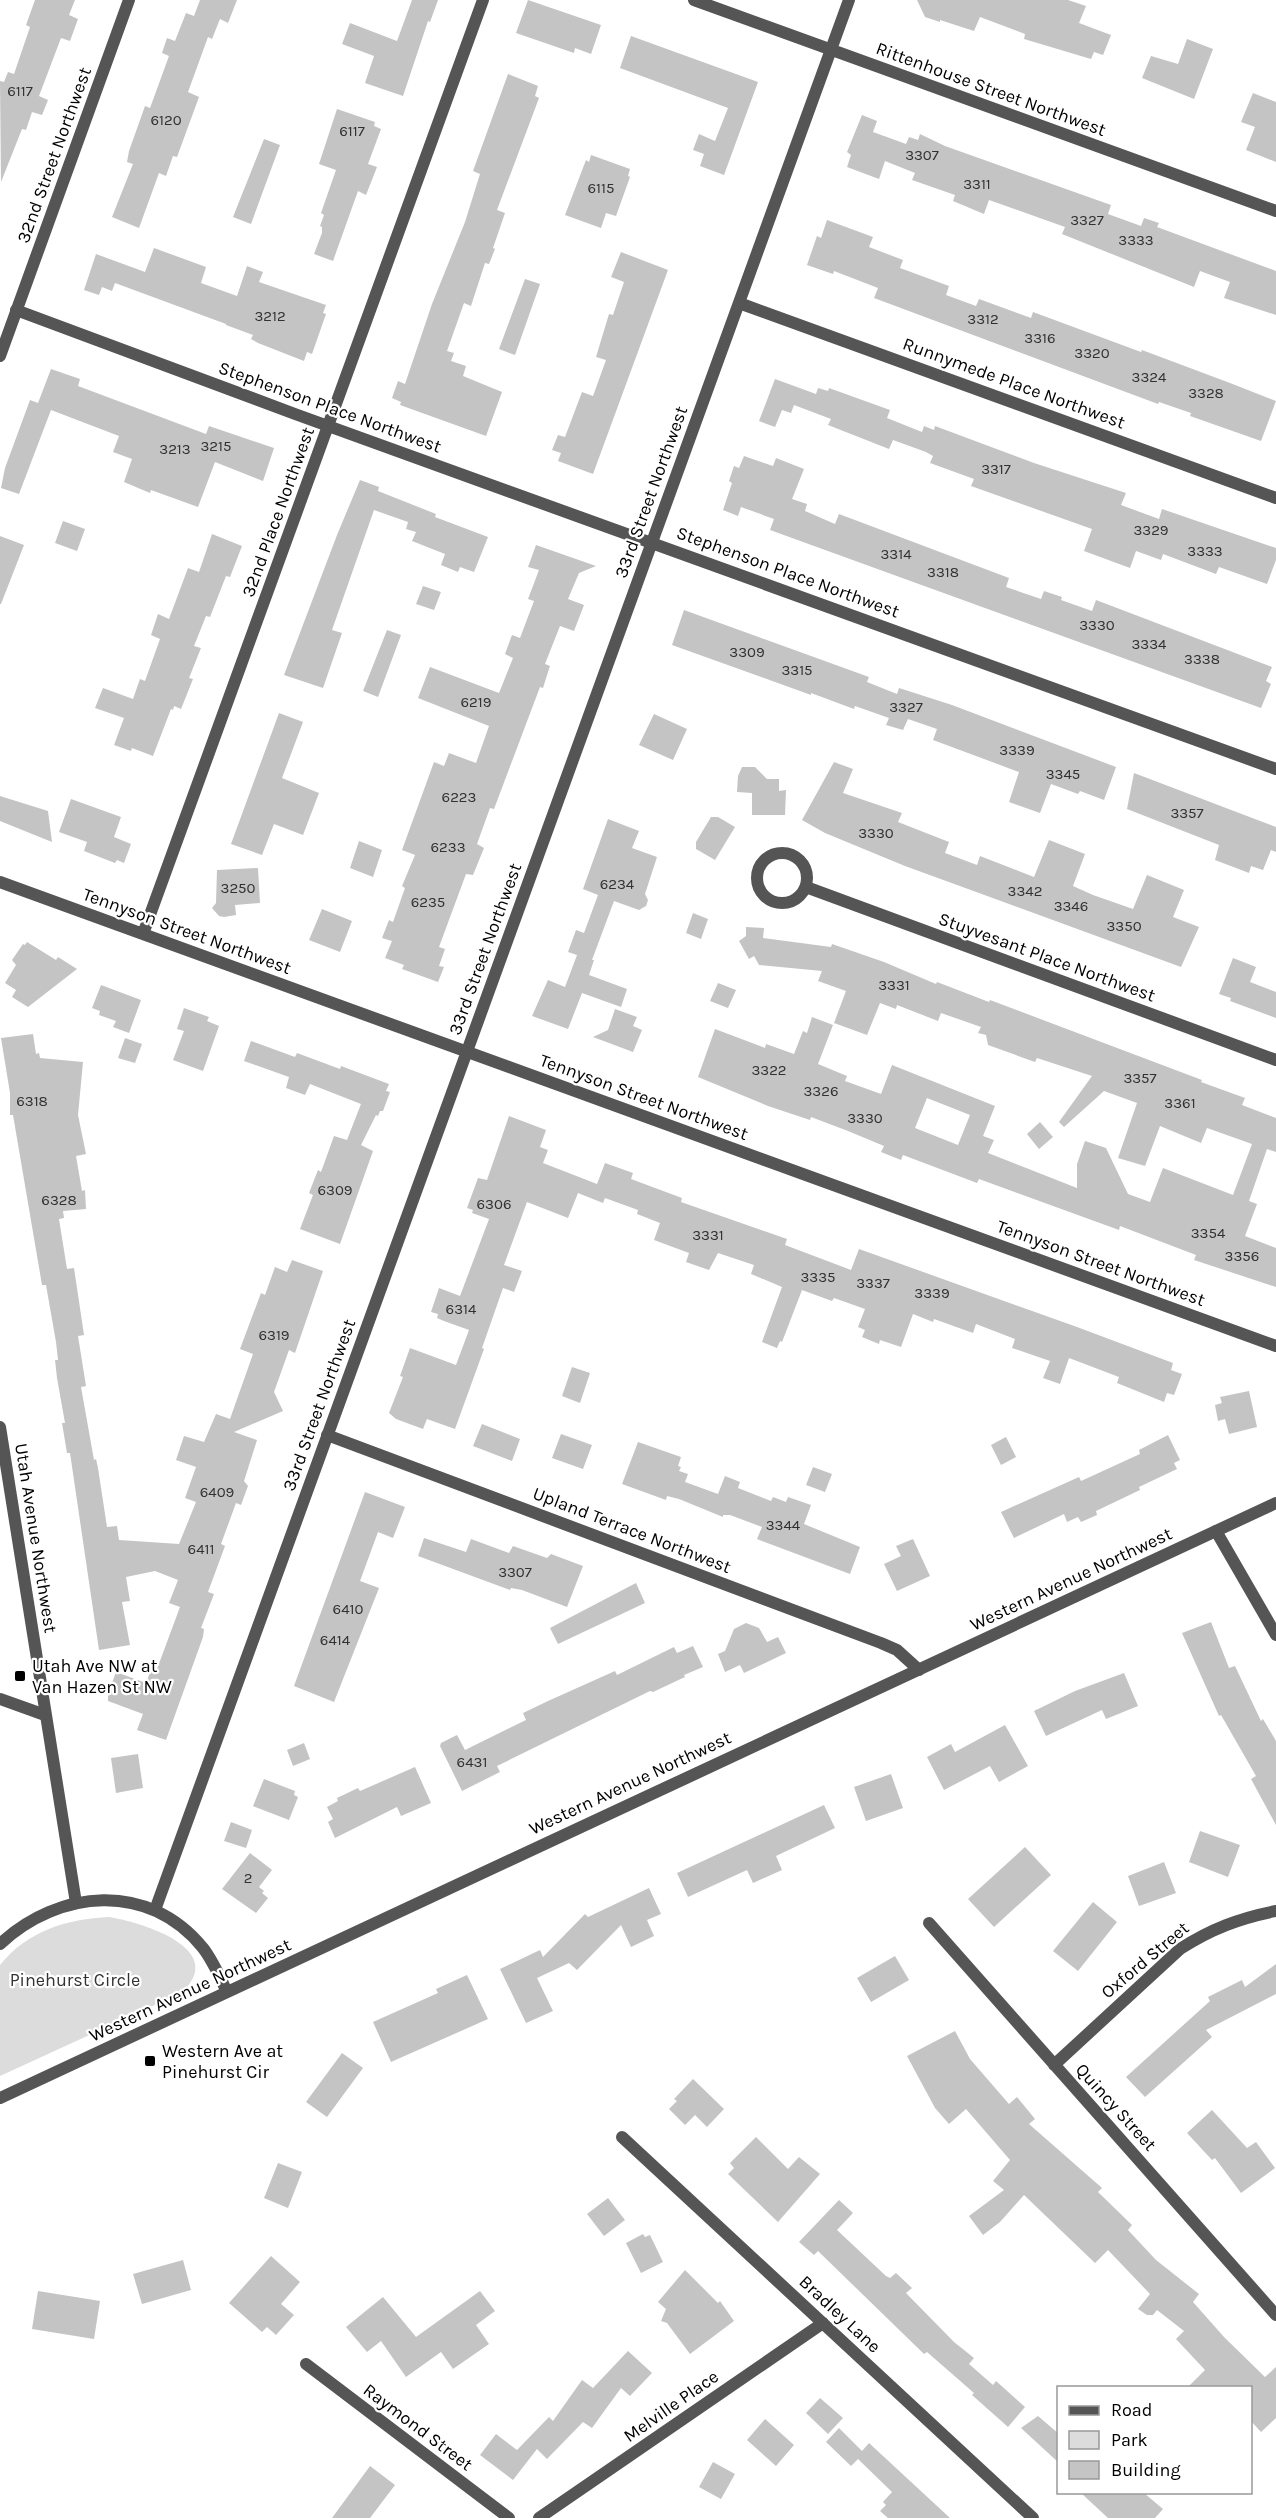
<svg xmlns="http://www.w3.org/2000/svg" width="1276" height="2518" font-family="Karla,sans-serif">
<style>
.green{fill:#dcdcdc}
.building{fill:#c4c4c4;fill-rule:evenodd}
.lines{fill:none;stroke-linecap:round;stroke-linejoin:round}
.minor{stroke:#555;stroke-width:12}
.tertiary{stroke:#555;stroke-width:12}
.poi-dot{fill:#000;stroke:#fff;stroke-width:2}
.labels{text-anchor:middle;stroke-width:4.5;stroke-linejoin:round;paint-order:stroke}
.number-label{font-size:15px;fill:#313131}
.street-label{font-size:18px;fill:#000;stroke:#fff}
.poi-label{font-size:18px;fill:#000;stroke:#fff;text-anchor:start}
.park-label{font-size:18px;fill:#333;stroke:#fff}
</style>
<rect width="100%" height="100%" fill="#fff"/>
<path class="green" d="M109,1917C141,1922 230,1949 181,1993L0,2076V1965C27,1931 67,1919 109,1917Z"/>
<path class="building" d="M35,0H75L69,15L78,19L70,41L61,38L39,96L48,100L42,115L32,112L26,130L22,129L1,182L0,81L4,82L8,72L14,74L30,27L26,25Z
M200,0H237L228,23L220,19L212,39L208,37L188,92L199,97L177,157L173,156L166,176L159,173L139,228L112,217L133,164L127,162L129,151L145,106L150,108L169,56L162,53L167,38L175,41L186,13L194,16Z
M412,0H438L430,22L428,21L403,96L365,83L374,56L342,44L350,23L397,41Z
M528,0L601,25L591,54L575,48L574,53L516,33Z
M917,0H1068L1086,6L1079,23L1111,35L1103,55L1094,52L1091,59L1024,39L1025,34L980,17L974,31L940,20V22L925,17Z
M631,36L758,82L724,175L700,166L704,154L693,150L699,134L715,141L728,108L620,68Z
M1187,39L1213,49L1194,99L1142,78L1151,56L1178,64Z
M508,74L538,86L535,96L539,98L497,210L505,213L493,248L495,249L489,264L485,263L471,306L464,303L447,351L454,353L451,361L466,366L463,376L502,392L486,436L400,405L401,402L392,398L398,381L405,384L432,304L465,222L480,174L473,171Z
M1253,93L1276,102V162L1246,150L1255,127L1241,122Z
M337,109L375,122L374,126L381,129L368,164L377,167L366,195L358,191L333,261L314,254L322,233V227L320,226L324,215L321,213L336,170L319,164Z
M862,115L877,121L873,132L906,144L909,137L918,140L920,134L945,146L1111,205L1108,214L1141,226L1144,218L1159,223L1157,227L1276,271V315L1224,298L1230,282L1200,271L1194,287L1062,234L1065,227L989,200L984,214L953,201L955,195L912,180L915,173L885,161L879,179L847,167L851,155L847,152Z
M264,139L280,145L251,224L233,217Z
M591,155L630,169L628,176L630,177L616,216L606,213L601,228L565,215L586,160L589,162Z
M827,220L873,237L869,247L903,260L900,268L949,286L946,295L976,306L979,299L1031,318L1033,312L1141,352L1142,350L1230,383L1276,401L1261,441L1190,416L1191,413L1159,402L1158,404L874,298L878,288L834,271L833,274L807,265L817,236L821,238Z
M154,248L206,267L201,283L237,296L247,266L263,272L259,282L326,305L323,313L326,314L312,354L307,352L304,361L258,343L251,339L253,335L226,325V324L115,283L112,291L102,287L99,295L84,290L96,254L145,272Z
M621,252L668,270L593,474L558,461L561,453L552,450L558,435L565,437L582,392L593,396L606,360L596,357L609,314L613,315L624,282L611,277Z
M525,279L540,284L515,355L499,349Z
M51,369L80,379L78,386L206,434L209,426L274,448L263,481L215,462L198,507L151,490L150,493L124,482L132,459L113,452L119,436L51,410L19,494L1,488L5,468L30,400L38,403Z
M775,379L816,394L818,388L828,391L829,388L890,410L887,418L922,432L924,426L934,430L935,426L1034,463L1126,493L1121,505L1159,519L1162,509L1276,548V560L1267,584L1219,567L1216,574L1163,554L1161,560L1136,551L1130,568L1084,551L1092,529L971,486L974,479L930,463L933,456L926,452L893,440L889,449L828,425L831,419L794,405L791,413L782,410L775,427L759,421Z
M744,456L773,466L776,458L804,469L792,499L807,504L805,511L835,524L839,514L1009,578L1006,587L1041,599L1044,591L1062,597L1061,600L1092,611L1096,600L1272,667L1266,681L1271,684L1261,708L770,530L774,519L741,507L738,516L723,510L732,483L729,481L734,466L739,468Z
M360,480L379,487L378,491L436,514L435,517L488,537L474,572L460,567L458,572L441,565L445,554L412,541L416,532L406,529L408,522L374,510L332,630L342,633L323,688L284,675L337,535Z
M63,521L85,529L77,551L55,543Z
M212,534L242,546L230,577L226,576L210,617L206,616L194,646L201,648L189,678L193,679L181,709L174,706L173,710L171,709L153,756L132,748L131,751L114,745L124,718L95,708L103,688L133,699L140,679L145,681L160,639L151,635L158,614L169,619L188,568L199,572Z
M0,536L24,545L1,604H0Z
M536,545L596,566L579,573L568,599L584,605L574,631L560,626L545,664L550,666L548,672L543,688L540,687L494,809L490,808L477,844L484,848L473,875L466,874L439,947L445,949L439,966L444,967L438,982L402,969L404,965L385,958L392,941L382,938L389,920L393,922L405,888L402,886L415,855L402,850L434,762L444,766L449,753L476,763L489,726L418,698L430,667L499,693L513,658L505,654L512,635L520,638L534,601L528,599L539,570L528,567Z
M423,586L441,592L434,610L416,604Z
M684,610L869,677L867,682L897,694L899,688L952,705L1116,767L1104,800L1080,791L1078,794L1051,784L1040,813L1009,802L1019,772L933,740L937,729L908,719L903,730L886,725L889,718L855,706L854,709L811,693V695L672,645Z
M387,630L401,635L378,697L363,691Z
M279,713L303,722L282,778L319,793L303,835L274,824L262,855L231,844Z
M654,714L687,729L673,760L639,745Z
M834,762L853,769L843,793L902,813L898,822L949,842L945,853L977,865L980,856L1034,877L1049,840L1085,854L1073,886L1093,895L1133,909L1147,875L1184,890L1173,917L1199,927L1181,967L905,866L825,833L802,820Z
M742,767H755L767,779H779V791L786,790L785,815H752V793L737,792L738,776Z
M1134,773L1276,827V852L1271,850L1263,870L1251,866L1249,873L1215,860L1219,845L1127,809Z
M0,796L48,811L52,842L0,821Z
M71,799L121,817L114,837L131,844L124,863L117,860L115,863L84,851L87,842L59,832Z
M711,817H718L735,827L715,860L696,849V842Z
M608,819L639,831L632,848L657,857L645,894L648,900L646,906L639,910L614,901L592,960H594L589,975L627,989L621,1007L582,993L568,1029L532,1016L548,980L565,987L577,955L568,952L576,930L584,933L598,895L583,889Z
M359,841L382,850L373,877L350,868Z
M258,868L260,903L235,905L236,915L224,917L219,916L212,908L216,903L217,870Z
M322,909L352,921L340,952L309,940Z
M693,913L708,919L701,939L686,933Z
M746,927L764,928L763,938L831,947L832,944L884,962L936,984L937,982L989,1002L990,1000L1202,1080L1201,1082L1245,1098L1242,1105L1276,1118V1152L1267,1149L1249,1201L1257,1204L1245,1236L1276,1248V1287L1194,1260L1196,1255L1120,1226L1119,1230L979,1179L977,1183L903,1155L901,1160L881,1152L884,1146L848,1131L811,1117L810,1120L768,1106L698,1077L715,1029L765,1048L766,1044L794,1054L803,1031L807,1033L812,1017L833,1025L818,1064L847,1076L845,1081L881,1094L892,1065L995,1106L983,1136L994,1140L988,1153L1077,1188V1164L1085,1141L1106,1148L1128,1194L1150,1202L1163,1168L1233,1195L1252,1144L1207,1128L1201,1143L1160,1126L1145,1166L1118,1158L1137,1103L1104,1091L1064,1127L1059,1122L1092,1076L1037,1058L1035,1062L988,1045L986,1035L978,1033L981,1027L941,1013L938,1021L897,1005L896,1009L880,1003L867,1035L834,1023L846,991L818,981L822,971L759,965L754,956L749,959L739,941L746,936ZM927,1098L970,1115L958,1145L915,1128Z
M27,942L56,960L58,957L77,969L28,1007L12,997L16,990L5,983L16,965L12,960L23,944L25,945Z
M1233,958L1256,967L1250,982L1276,992V1018L1230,1001L1231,998L1219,994Z
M718,983L736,990L728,1008L710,1001Z
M101,985L141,1000L129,1033L113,1027L116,1021L99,1015L100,1011L92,1008Z
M184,1008L209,1017L207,1021L219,1026L203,1071L173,1060L184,1031L177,1029Z
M615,1009L637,1017L633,1026L642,1030L633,1052L593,1037L608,1030Z
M33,1034L36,1054L39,1053L40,1058L83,1062L78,1115L86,1154L76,1156L82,1191L85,1190L86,1209L63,1211L64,1218L59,1219L67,1269L74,1268L84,1335L78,1336L86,1386L81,1387L94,1460L96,1459L98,1468L107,1527L117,1526L119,1540L179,1544L196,1502L185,1498L196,1467L176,1460L184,1436L204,1442L216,1414L230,1419L253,1354L240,1349L261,1293L265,1295L275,1267L287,1272L292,1260L323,1271L295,1353L289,1350L274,1392L283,1411L234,1432L257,1440L244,1481L248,1486L241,1505L236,1503L221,1544L225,1546L208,1592L214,1594L201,1628L204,1629L203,1637L166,1740L137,1730L143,1714L108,1701V1694L116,1672L146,1683L152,1667L157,1669L180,1607L169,1603L178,1580L155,1571L126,1577L130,1601L122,1602L130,1645L99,1650L70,1453H67L62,1423H65L57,1378L55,1360H58L56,1342L46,1285H42L13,1115H10V1093L1,1038Z
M125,1038L142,1044L135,1063L118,1058Z
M251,1041L295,1057L297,1053L340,1069L341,1066L389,1084L386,1091L390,1092L383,1111H380L378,1116L376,1115L361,1145L373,1151L340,1244L300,1229L313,1195L309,1193L318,1170L321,1172L334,1136L347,1140L361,1104L310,1084L305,1095L286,1088L289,1077L244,1061Z
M509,1116L546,1130L540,1147L548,1150L543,1163L597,1184L605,1163L633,1173L631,1179L682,1198L681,1202L787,1239L785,1245L851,1270L859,1249L1077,1327L1173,1363L1171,1370L1182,1374L1174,1395L1167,1393L1164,1402L1117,1383L1119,1377L1069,1358L1060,1384L1043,1378L1050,1361L1012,1348L1015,1339L976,1324L973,1333L934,1319L933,1322L913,1314L901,1347L880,1340L879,1344L862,1337L865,1330L858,1327L865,1309L834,1298L832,1301L802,1290L782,1342L780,1341L777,1348L762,1342L782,1287L751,1274L754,1265L718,1253L709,1270L686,1262L689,1253L654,1240L660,1223L637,1214L638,1210L605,1198L603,1203L578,1193L568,1218L527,1202L504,1265L522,1271L514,1292L503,1288L482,1348L484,1349L455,1429L427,1419L423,1429L396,1419L389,1413L403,1377L400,1376L410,1348L456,1365L469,1330L444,1321L437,1318L438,1314L431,1312L439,1288L460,1296L489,1219L472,1213L473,1210L467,1208L478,1178L487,1180Z
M1040,1122L1053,1137L1039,1149L1027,1134Z
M572,1367L590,1373L580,1403L562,1396Z
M1249,1391L1257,1427L1229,1434L1225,1419L1218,1421L1215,1405L1222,1403L1220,1397Z
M482,1424L520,1439L512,1461L473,1446Z
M561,1434L592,1445L583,1469L552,1458Z
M1168,1435L1180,1460L1174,1463L1177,1469L1139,1487L1140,1490L1096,1511L1097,1515L1081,1522L1078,1517L1067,1522L1064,1514L1014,1538L1001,1512L1079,1477L1081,1481L1140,1454L1139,1450Z
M1006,1437L1016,1457L1001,1465L991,1445Z
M638,1442L681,1457L678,1466L681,1467L679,1471L688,1474L685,1482L718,1494L725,1476L740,1482L738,1488L771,1501L773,1497L786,1502L788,1497L811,1505L804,1524L860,1547L850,1574L757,1539L762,1527L730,1515H723V1517L679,1499L667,1496L666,1500L622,1484Z
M813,1467L832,1474L825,1492L806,1485Z
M365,1492L405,1507L393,1538L378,1532L360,1581L379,1588L334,1702L294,1686Z
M424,1538L466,1552L471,1539L509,1553L513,1546L547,1558L551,1554L583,1566L567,1607L522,1590L511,1588L510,1590L418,1556Z
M913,1539L930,1576L897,1591L884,1564L901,1556L896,1546Z
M636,1583L645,1603L558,1644L550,1628Z
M1211,1622L1229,1668L1235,1666L1261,1721L1263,1719L1276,1741V1825L1251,1779L1256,1776L1221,1715L1219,1716L1182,1633Z
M746,1623L759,1628L767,1642L778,1637L786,1653L744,1673L740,1665L725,1672L718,1654L725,1651L734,1629Z
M693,1646L703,1667L684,1675L685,1677L653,1692L650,1691L497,1766L500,1772L462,1791L440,1746L441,1743L457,1735L465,1750L526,1720L523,1713L548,1701L615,1671L617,1675L674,1647L677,1653Z
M1124,1673L1138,1706L1106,1719L1102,1710L1046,1736L1034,1711L1075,1691Z
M1005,1725L1028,1766L999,1782L990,1766L944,1790L927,1757L951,1744L955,1752Z
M304,1743L310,1759L293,1766L287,1750Z
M138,1754L143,1788L116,1793L111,1758Z
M415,1767L431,1803L401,1816L397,1807L335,1838L328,1822L333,1819L327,1807L338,1801L337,1798L358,1788L360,1791Z
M891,1774L903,1808L866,1821L854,1787Z
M264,1779L295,1791L294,1795L298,1797L289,1820L253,1806Z
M824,1805L835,1828L776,1856L782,1870L753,1883L747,1870L688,1897L677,1873Z
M231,1822L252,1830L246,1848L224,1841Z
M1200,1831L1240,1845L1228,1877L1189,1862Z
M1025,1847L1051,1875L994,1927L968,1899Z
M250,1853L272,1870L259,1887L264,1891L262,1893L268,1898L256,1913L222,1889Z
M1164,1862L1176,1893L1139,1906L1128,1876Z
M649,1888L661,1914L647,1920L654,1936L631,1947L621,1925L577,1970L569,1963L537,1978L553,2011L526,2023L500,1969L540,1950L543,1957L585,1914L588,1917Z
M1093,1902L1117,1922L1078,1971L1053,1951Z
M895,1956L909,1980L871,2002L857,1978Z
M1276,1964V1994L1206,2030L1212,2037L1145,2097L1126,2077L1210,2001L1208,1997L1242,1980L1245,1987Z
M467,1975L488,2019L391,2062L373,2022L438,1993L436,1989Z
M955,2031L970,2059L1009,2104L1017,2097L1035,2119L1029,2124L1102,2188L1098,2192L1132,2225L1128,2230L1156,2260L1199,2294L1193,2302L1224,2337L1265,2377L1276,2367V2418L1261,2432L1251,2421V2388H1187L1205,2370L1176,2339L1184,2331L1157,2310L1153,2315H1147L1138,2309L1150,2294L1108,2250L1095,2263L1024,2195L1000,2222L983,2235L969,2216L1004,2190L993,2181L1010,2160L966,2109L949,2124L935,2108L907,2056Z
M342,2053L363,2068L327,2117L306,2102Z
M693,2079L724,2109L707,2127L695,2115L685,2125L669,2109L677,2101L674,2099Z
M1212,2110L1247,2148L1256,2142L1275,2168L1241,2193L1215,2158L1212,2160L1187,2133Z
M756,2137L788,2169L799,2157L820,2174L778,2222L728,2174L734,2168L730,2163Z
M278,2163L302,2172L288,2208L264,2198Z
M608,2198L625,2220L604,2236L587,2214Z
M839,2200L853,2213L837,2230L886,2276L890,2278L896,2273L912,2288L906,2293L954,2342L974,2358L969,2364L993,2385L996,2381L1025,2407L1008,2427L972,2395L974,2393L927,2352L924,2354L818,2251L814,2255L799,2242Z
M643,2234L645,2237L650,2235L663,2262L641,2273L626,2243Z
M271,2256L300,2282L281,2304L294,2315L276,2335L267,2327L262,2332L229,2303Z
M183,2260L191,2290L142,2304L133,2274Z
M685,2270L718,2303L720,2301L734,2321L690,2354L667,2323L661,2321L666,2309L658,2302Z
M38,2291L100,2301L94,2339L32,2329Z
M480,2291L495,2311L476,2325L489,2344L453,2369L441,2352L406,2377L381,2341L367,2352L346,2327L383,2297L416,2337Z
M628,2351L652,2373L630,2396L621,2388L592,2428L583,2422L547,2459L537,2449L513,2480L480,2455L496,2434L517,2450L549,2417L553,2421L582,2380L593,2388Z
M820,2398L843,2418L828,2434L806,2413Z
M1038,2416L1059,2434V2463L1021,2428Z
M765,2419L794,2445L776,2466L747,2440Z
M839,2428L862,2451L869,2443L950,2518H888L880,2511L886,2505L883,2502L892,2492L858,2459L851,2466L826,2442Z
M713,2462L735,2474L721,2499L699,2487Z
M370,2466L395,2485L370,2518H332Z
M1081,2493H1144L1163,2509L1155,2518H1108Z"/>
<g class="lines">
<path class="minor" d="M694,0L1276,211
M739,303L1276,498
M16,310L295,414L1276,769
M0,356L129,0
M757 878a25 25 0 1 1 50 0a25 25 0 1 1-50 0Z
M0,882L1276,1346
M806,887L1276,1060
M143,934L483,0
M327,1435L881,1643L897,1650L919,1670
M1216,1531L1276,1635
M0,1699L45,1715
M155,1910L849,0
M929,1923L1276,2315
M1054,2065L1180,1949C1211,1929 1240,1918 1276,1911
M622,2137L1033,2518
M306,2364L509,2518
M539,2518L823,2323"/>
<path class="tertiary" d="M0,1427L76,1903
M0,1944C59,1889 149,1881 203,1948C213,1961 220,1977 227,1992
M0,2098L1276,1503"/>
</g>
<g class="poi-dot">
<rect x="14" y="1670" width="12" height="12" rx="3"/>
<rect x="144" y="2055" width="12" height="12" rx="3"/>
</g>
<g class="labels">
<g class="number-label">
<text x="20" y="96">6117</text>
<text x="166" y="125">6120</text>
<text x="352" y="136">6117</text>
<text x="922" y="160">3307</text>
<text x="977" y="189">3311</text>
<text x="601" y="193">6115</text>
<text x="1087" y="225">3327</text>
<text x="1136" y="245">3333</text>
<text x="270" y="321">3212</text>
<text x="983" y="324">3312</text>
<text x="1040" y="343">3316</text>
<text x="1092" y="358">3320</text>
<text x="1149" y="382">3324</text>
<text x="1206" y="398">3328</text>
<text x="216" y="451">3215</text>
<text x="175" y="454">3213</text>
<text x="996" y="474">3317</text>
<text x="1151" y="535">3329</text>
<text x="1205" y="556">3333</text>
<text x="896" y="559">3314</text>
<text x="943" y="577">3318</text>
<text x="1097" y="630">3330</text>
<text x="1149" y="649">3334</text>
<text x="747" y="657">3309</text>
<text x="1202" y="664">3338</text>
<text x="797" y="675">3315</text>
<text x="476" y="707">6219</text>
<text x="906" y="712">3327</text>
<text x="1017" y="755">3339</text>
<text x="1063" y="779">3345</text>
<text x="459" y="802">6223</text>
<text x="1187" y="818">3357</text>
<text x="876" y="838">3330</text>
<text x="448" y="852">6233</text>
<text x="617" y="889">6234</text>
<text x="238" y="893">3250</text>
<text x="1025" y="896">3342</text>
<text x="428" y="907">6235</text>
<text x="1071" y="911">3346</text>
<text x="1124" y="931">3350</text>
<text x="894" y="990">3331</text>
<text x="769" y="1075">3322</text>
<text x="1140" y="1083">3357</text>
<text x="821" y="1096">3326</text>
<text x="32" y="1106">6318</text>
<text x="1180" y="1108">3361</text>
<text x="865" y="1123">3330</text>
<text x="335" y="1195">6309</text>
<text x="59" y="1205">6328</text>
<text x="494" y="1209">6306</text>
<text x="1208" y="1238">3354</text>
<text x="708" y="1240">3331</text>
<text x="1242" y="1261">3356</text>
<text x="818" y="1282">3335</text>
<text x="873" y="1288">3337</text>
<text x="932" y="1298">3339</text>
<text x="461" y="1314">6314</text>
<text x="274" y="1340">6319</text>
<text x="217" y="1497">6409</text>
<text x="783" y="1530">3344</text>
<text x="201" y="1554">6411</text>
<text x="515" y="1577">3307</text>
<text x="348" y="1614">6410</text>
<text x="335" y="1645">6414</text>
<text x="472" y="1767">6431</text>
<text x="248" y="1883">2</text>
</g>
<g class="street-label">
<text transform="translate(991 89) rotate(20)" y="6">Rittenhouse Street Northwest</text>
<text transform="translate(54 155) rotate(-70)" y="6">32nd Street Northwest</text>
<text transform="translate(1014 383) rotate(20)" y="6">Runnymede Place Northwest</text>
<text transform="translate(330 407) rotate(20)" y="6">Stephenson Place Northwest</text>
<text transform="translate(651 492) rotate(-70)" y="6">33rd Street Northwest</text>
<text transform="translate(278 512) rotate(-70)" y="6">32nd Place Northwest</text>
<text transform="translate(788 572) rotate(20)" y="6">Stephenson Place Northwest</text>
<text transform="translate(187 931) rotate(20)" y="6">Tennyson Street Northwest</text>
<text transform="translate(485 949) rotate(-70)" y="6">33rd Street Northwest</text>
<text transform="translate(1047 957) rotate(20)" y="6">Stuyvesant Place Northwest</text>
<text transform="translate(644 1097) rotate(20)" y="6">Tennyson Street Northwest</text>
<text transform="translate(1101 1263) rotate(20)" y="6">Tennyson Street Northwest</text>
<text transform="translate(319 1405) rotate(-70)" y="6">33rd Street Northwest</text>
<text transform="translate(632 1530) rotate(21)" y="6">Upland Terrace Northwest</text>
<text transform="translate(36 1538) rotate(81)" y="6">Utah Avenue Northwest</text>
<text transform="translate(1071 1579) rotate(-25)" y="6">Western Avenue Northwest</text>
<text transform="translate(630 1783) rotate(-25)" y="6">Western Avenue Northwest</text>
<text transform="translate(1145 1960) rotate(-40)" y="6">Oxford Street</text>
<text transform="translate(190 1990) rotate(-25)" y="6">Western Avenue Northwest</text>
<text transform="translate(1116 2107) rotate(48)" y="6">Quincy Street</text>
<text transform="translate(840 2314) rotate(43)" y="6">Bradley Lane</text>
<text transform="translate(671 2406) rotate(-35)" y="6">Melville Place</text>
<text transform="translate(418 2427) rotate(37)" y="6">Raymond Street</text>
</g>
<g class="poi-label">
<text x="32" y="1672">Utah Ave NW at<tspan x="32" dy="21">Van Hazen St NW</tspan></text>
<text x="162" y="2057">Western Ave at<tspan x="162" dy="21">Pinehurst Cir</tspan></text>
</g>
<g class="park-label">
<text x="75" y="1986">Pinehurst Circle</text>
</g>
</g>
<rect x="1057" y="2386" width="195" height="108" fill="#ffffff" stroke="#999999" stroke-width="1.5"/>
<rect x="1069" y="2406" width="30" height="9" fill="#555555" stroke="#999999" stroke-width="1.5"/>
<text x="1111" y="2416" font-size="18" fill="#000000">Road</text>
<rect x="1069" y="2431" width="30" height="18" fill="#dcdcdc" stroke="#999999" stroke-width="1.5"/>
<text x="1111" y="2446" font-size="18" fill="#000000">Park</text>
<rect x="1069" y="2461" width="30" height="18" fill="#c4c4c4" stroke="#999999" stroke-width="1.5"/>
<text x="1111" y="2476" font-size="18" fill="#000000">Building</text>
</svg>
